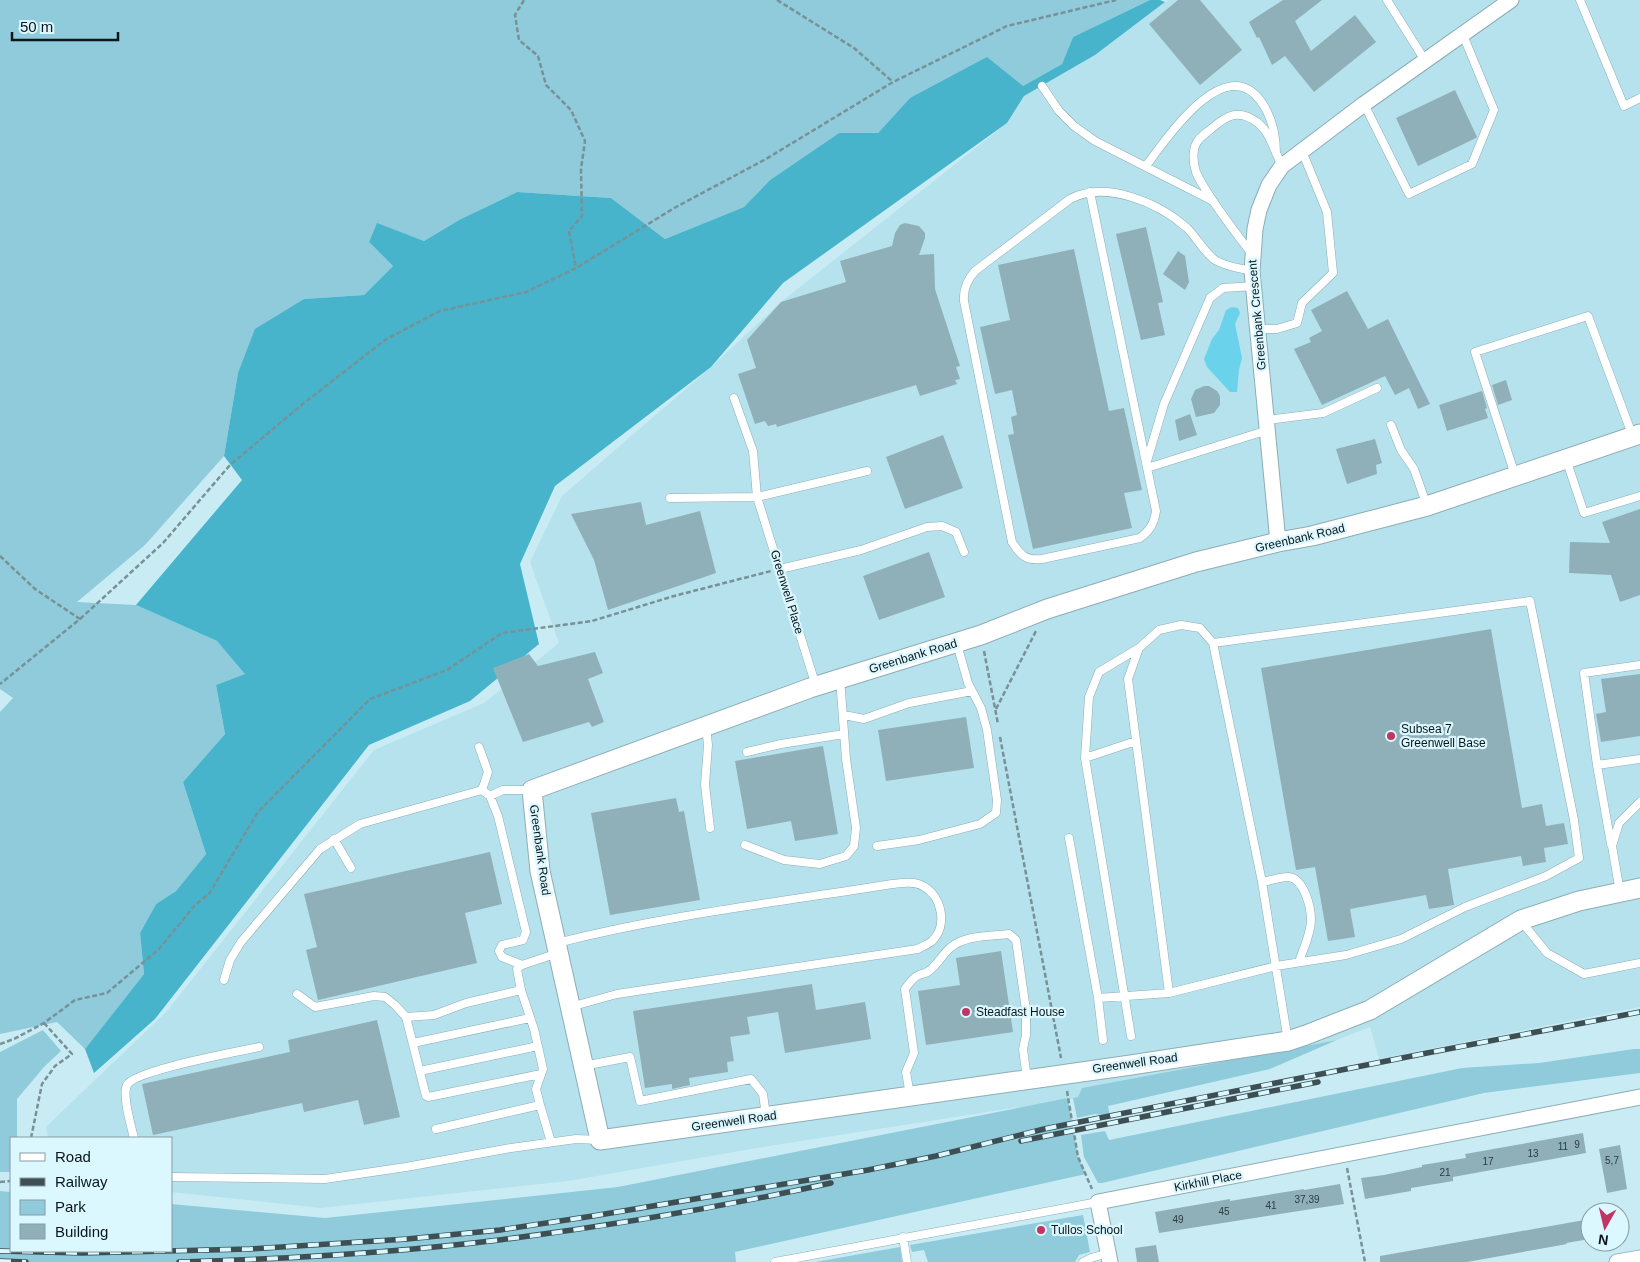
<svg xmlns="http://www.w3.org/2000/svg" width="1640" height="1262" font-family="Helvetica,sans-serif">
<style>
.built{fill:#b6e2ed}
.green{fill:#8fcbda}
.forest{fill:#47b4cb}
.water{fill:#6ad3eb}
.building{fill:#8fb0b9}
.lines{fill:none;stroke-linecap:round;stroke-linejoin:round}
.service-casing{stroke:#8cadb6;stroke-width:9}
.minor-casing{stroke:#8cadb6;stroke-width:17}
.tertiary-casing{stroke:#8cadb6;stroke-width:21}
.path{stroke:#789197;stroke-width:2.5;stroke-dasharray:5 2.5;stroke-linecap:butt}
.service{stroke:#fff;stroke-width:8}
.minor{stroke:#fff;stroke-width:15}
.tertiary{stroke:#fff;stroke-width:19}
.rail-casing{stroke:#3d4f53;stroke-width:5.5}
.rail{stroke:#dbf7ff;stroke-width:4;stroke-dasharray:11;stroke-linecap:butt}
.poi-dot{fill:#c13464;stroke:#dbf7ff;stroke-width:2}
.labels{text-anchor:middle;stroke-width:4.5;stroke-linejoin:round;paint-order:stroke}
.number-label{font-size:10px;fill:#2b3c41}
.street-label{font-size:12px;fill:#0a1619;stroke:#dbf7ff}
.poi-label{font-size:12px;fill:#0a1619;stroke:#dbf7ff;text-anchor:start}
</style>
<rect width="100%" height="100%" fill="#c9ecf4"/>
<path class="built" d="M1168,0H1640V1007L1379,1059L1370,1027L1337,1040L1082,1088L1078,1098L769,1146L568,1181L321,1208L171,1192V1138H48L46,1127L167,1011L374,750L484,703L559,643L530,562L562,496L711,367L781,302L1007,123L1024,96L1095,55Z"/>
<path class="green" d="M0,0H1150L1073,37L1062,64L1023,86L910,98L878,133H839L770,180L744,207L665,239L611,198L517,192L459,220L424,241L377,224L369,242L393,266L364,295L304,299L238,373L224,456L145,545L77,602L136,605L217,641L246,674L216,685L225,734L183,782L206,854L176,891L156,904L140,933L144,974L85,1049L57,1022L0,1034V712L13,698L0,689Z
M43,1030L61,1051L44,1067L17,1099V1138H11V1172H0V1052Z
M1337,1040L1270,1069L1108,1106L1110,1116L1095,1114L1077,1118L1073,1098L1078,1097L1082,1088Z
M1634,1049H1640V1073L1484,1093L1102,1183H1098L1084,1157L1081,1135L1105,1131L1109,1140L1462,1068L1539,1063Z
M1068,1098L1078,1157L1086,1174L735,1252L736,1262H0V1191L11,1192V1251H171V1204L325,1218L618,1187Z
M1083,1215L1090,1252L1079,1255L1075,1262H928L924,1250L912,1252L910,1245Z
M900,1247L902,1262H815Z"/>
<path class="forest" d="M1150,0H1160L1165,2L1095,55L1024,96L1007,123L783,283L711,367L555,486L520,564L539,644L470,701L369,745L155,1019L94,1073L85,1049L144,974L140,933L156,904L176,891L206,854L183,782L225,734L216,685L245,674L217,641L136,605L242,480L224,456L238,373L255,329L304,299L364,295L393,266L369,242L377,223L424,241L459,220L517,192L611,198L665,239L744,207L770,180L839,133H878L910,98L987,57L1023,86L1062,64L1073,37Z"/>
<path class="water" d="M1232,307L1238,308L1240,313L1235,324L1242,358L1239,370L1237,392H1230L1207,367L1204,359L1212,339L1219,330L1226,310Z"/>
<path class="building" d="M1178,0H1200L1242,50L1200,85L1149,24Z
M1283,0H1322L1295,21L1311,51L1355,15L1376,42L1314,92L1285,56L1272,65L1259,37L1257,38L1249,22Z
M1455,90L1477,137L1476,138L1418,166L1396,118Z
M905,223L919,226L925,233V238L919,255L934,254L935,289L960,366L956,367L960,379L955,380L957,384L920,396L916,385L777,427L776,424L768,426L765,421L755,424L738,374L756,368L747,340L781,302L846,282L840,261L892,246L895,233L900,225Z
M1146,227L1163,302L1158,303L1165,335L1141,340L1116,234Z
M1074,249L1109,411L1124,408L1142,490L1124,493L1132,528L1033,549L1008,435L1014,434L1011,417L1017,415L1012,390L995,394L980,327L1010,320L998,265Z
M1178,251L1185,256L1189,282L1185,290L1163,274Z
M1347,291L1368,329L1388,319L1430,404L1418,409L1409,388L1395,395L1385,376L1322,405L1294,349L1311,342L1309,338L1322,331L1311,310Z
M1506,380L1512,400L1498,405L1492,385Z
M1204,386H1209L1217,391L1220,396V405L1214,413L1196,417L1191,399L1195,390Z
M1482,391L1487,408L1485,409L1488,418L1447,431L1439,405Z
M1190,414L1197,435L1179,441L1175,420Z
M943,435L963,488L905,509L886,457Z
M1375,439L1382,463L1376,465L1377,474L1347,484L1336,449Z
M641,502L646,525L700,511L716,573L608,610L594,560L571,514Z
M1640,509V595L1620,602L1611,575L1569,573L1570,542L1610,543L1602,522Z
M929,552L945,597L879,620L863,576Z
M1491,629L1522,808L1542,804L1546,826L1564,823L1568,844L1544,848L1546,862L1523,866L1521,856L1448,869L1454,905L1429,909L1426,895L1350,909L1355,937L1328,941L1315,867L1296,870L1261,668Z
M595,652L603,673L588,679L604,722L592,727L589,722L523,742L493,668L529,654L538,666Z
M1640,674V736L1601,742L1596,714L1606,712L1601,679Z
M966,717L974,768L886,781L878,730Z
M823,746L838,834L795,841L791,821L747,829L735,761Z
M676,798L679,812L684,811L700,900L610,915L591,813Z
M490,852L502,904L465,913L477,963L318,1000L306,950L317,947L304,894Z
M1001,951L1013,1032L926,1045L918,991L960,985L956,958Z
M812,984L816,1010L865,1002L871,1039L785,1053L778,1012L747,1017L750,1034L730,1037L734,1061L727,1062L728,1072L689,1078L690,1085L672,1089V1084L645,1088L633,1011Z
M377,1020L400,1117L364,1125L358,1100L304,1112L302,1103L153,1135L142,1084L290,1052L288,1040Z
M1583,1133L1586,1153L1453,1177V1181L1411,1188V1191L1365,1199L1361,1178L1384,1175L1422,1167V1165L1466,1158L1465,1154Z
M1620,1145L1627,1189L1607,1193L1599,1149Z
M1340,1184L1344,1204L1159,1233L1155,1212L1230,1199V1201L1304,1189V1190Z
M1590,1219V1239L1566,1243L1567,1244L1467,1262H1380V1256Z
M1156,1245L1159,1262H1137L1135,1248Z"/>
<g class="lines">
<defs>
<path id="service" d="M1387,0L1426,62
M1580,0L1624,106L1640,98
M1042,86L1059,111L1074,126L1095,141L1211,200
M1364,104L1409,194L1472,164L1494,110L1463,35
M1146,166C1165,140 1224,52 1260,100C1272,116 1276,133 1276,153
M1090,192L1156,511C1154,524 1150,530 1140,538L1042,559C1026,561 1020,555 1012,542L964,301C963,289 967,280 975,271L1070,199C1106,180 1159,203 1187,228C1197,238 1204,252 1215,260C1226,267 1240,268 1252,271
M1252,254C1237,235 1223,216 1209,195C1205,188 1199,180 1196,172C1193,163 1192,150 1197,142C1200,137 1206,133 1211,129C1227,115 1239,108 1258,123C1270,132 1275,153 1282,166
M1258,329H1277L1297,323L1302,303L1333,273L1327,212L1302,151
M734,398L753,451L757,497L816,686
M1267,420L1323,413L1377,388
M1391,425L1401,450L1414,469L1427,506
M1566,459L1584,513L1640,496
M1147,461L1164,404L1210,298L1223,288L1254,286
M1147,468L1268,430
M1515,475L1475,352L1588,316L1633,437
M670,498L757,497L867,471
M780,569L861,550L927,527L942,526L956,532L964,552
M1640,665L1584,673L1597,765L1640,759
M844,715L864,719L909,703L972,691
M706,726L708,745L705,785L710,828
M479,747L488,772L482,790
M747,752L781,744L844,734
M1085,758L1136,741
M1597,765L1611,844
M490,796L503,790H532
M1069,838L1098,998L1103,1040
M334,839L351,868
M745,845L784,860L820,864L846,856L854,846L856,828L846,759L840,678
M877,846L919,840L980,824L996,813L997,800L987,730L981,708L968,683L957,644
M1262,882C1270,881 1282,876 1289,877C1304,879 1311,907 1311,920C1311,934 1303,949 1299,962
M1620,892L1612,846L1619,823L1640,802
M1521,921L1547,953L1584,974L1640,963
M557,943C667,915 780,902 892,884C902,883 914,881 923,886C942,896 948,926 932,941C929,944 923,946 918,949L617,994L570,1007
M224,980L230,960L241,942L320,849L360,824L482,790L490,796L498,816L526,932L523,940L502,945L499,951L502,957L522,965
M521,990L517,969L522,965L558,953
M1169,993L1128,679L1139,648L1159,630L1181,625L1200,628L1213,643L1262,882L1288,1041
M297,994L315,1007L374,996L385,997L395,1005L406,1017L426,1096L428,1097L541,1074
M1098,998L1169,993L1276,966L1346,955L1401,939L1465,907L1546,876L1579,858L1574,820L1530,601L1213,643
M406,1017L434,1015L466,1003L521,990L534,1029L543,1069L536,1089L540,1105
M1131,1036L1085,758L1089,697L1099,672L1139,648
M413,1043L530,1018
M583,1066L630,1057L640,1101L751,1079L763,1094L766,1116
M420,1071L538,1046
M910,1095L906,1072L914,1053L905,989C909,984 913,977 919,975C923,973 925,974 929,971C938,964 942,955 950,948C964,935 991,936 1009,934L1016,940L1026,1010V1035L1023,1049L1027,1079
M436,1129L540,1105L551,1142
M134,1138C131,1126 122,1095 127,1085C135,1070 237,1052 259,1047
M171,1177L325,1179L406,1167L511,1148L576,1139L600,1140
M903,1237L907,1262
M775,1262L1098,1202
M1083,1262L1091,1258L1109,1253"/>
<path id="minor" d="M1278,542L1252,271L1255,229L1259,210L1269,185L1282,166L1364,104L1511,0
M1110,1262L1098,1202L1640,1097
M1617,1262L1640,1258"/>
<path id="tertiary" d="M1640,434L1427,506L1312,536L1278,542L1196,562L1047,609L981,635L810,688L532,790L540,871L600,1140L1131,1065L1288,1041L1306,1035L1370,1010L1521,920L1579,901L1640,888"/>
</defs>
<use href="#service" class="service-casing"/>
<use href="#minor" class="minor-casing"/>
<use href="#tertiary" class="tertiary-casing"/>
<path class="path" d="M524,0L515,15L519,40L538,56L546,85L571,110L585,141L581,169L582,216L569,231L576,268
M777,0L854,48L893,82
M0,556L35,589L80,619L0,684
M80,619L163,543L230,465L304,403L385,340L440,311L526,292L576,268L676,207L766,159L893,82L1007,26L1116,0
M984,651L998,724
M996,709L1036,631
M1000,737L1061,1058
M0,1044L14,1039L44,1023L75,1000L107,993L159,949L195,905L209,894L258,812L370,699L447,670L502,633L592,621L674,596L771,571
M1067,1091L1078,1157L1092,1189
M31,1138L42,1084L55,1066L72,1054L44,1023
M1347,1168L1365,1262
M0,1182L11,1181"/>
<use href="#service" class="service"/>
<use href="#minor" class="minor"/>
<use href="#tertiary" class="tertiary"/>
<defs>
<path id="rail" d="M1021,1141L1318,1082
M0,1251L82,1253L250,1249L407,1239L500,1230L593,1216L868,1170L936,1156L1044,1129L1427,1053L1640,1012
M0,1261L26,1262
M179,1262C286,1259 393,1253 499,1240C610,1226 722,1207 831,1183"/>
</defs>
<use href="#rail" class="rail-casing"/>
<use href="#rail" class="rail"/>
</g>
<g class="poi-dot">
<circle cx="1391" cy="736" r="5"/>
<circle cx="966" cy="1012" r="5"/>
<circle cx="1041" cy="1230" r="5"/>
</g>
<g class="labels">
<g class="number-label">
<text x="1577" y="1148">9</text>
<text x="1563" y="1150">11</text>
<text x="1533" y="1157">13</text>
<text x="1612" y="1164">5,7</text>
<text x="1488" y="1165">17</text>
<text x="1445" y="1176">21</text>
<text x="1307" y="1203">37,39</text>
<text x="1271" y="1209">41</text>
<text x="1224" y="1215">45</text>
<text x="1178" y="1223">49</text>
</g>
<g class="street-label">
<text transform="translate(1257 315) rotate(-95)" y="4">Greenbank Crescent</text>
<text transform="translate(1300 538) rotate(-13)" y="4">Greenbank Road</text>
<text transform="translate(787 592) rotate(73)" y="4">Greenwell Place</text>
<text transform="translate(913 656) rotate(-17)" y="4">Greenbank Road</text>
<text transform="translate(540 850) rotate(82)" y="4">Greenbank Road</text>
<text transform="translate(1135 1063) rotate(-8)" y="4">Greenwell Road</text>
<text transform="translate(734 1121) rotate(-8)" y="4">Greenwell Road</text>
<text transform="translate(1208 1181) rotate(-11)" y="4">Kirkhill Place</text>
</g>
<g class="poi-label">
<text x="1401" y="733">Subsea 7<tspan x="1401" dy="14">Greenwell Base</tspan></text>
<text x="976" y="1016">Steadfast House</text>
<text x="1051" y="1234">Tullos School</text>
</g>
</g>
<rect x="10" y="1137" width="162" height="115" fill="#dbf7ff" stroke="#879da3"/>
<rect x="20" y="1153" width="25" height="8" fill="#ffffff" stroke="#879da3"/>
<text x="55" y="1162" font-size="15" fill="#0a1619">Road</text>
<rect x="20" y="1178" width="25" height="8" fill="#3d4f53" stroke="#879da3"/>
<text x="55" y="1187" font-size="15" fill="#0a1619">Railway</text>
<rect x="20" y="1200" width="25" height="15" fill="#8fcbda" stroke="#879da3"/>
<text x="55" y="1212" font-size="15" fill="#0a1619">Park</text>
<rect x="20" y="1224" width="25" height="15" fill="#8fb0b9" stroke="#879da3"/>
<text x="55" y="1237" font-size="15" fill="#0a1619">Building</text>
<g transform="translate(1605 1227) rotate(188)"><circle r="24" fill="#dbf7ff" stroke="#879da3"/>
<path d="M0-4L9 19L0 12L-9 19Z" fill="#c13464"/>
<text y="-8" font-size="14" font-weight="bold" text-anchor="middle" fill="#0a1619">N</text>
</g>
<path d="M12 32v8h106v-8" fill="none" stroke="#0a1619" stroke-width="2.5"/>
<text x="20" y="32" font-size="15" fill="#0a1619" stroke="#dbf7ff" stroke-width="4" paint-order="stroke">50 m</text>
</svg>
